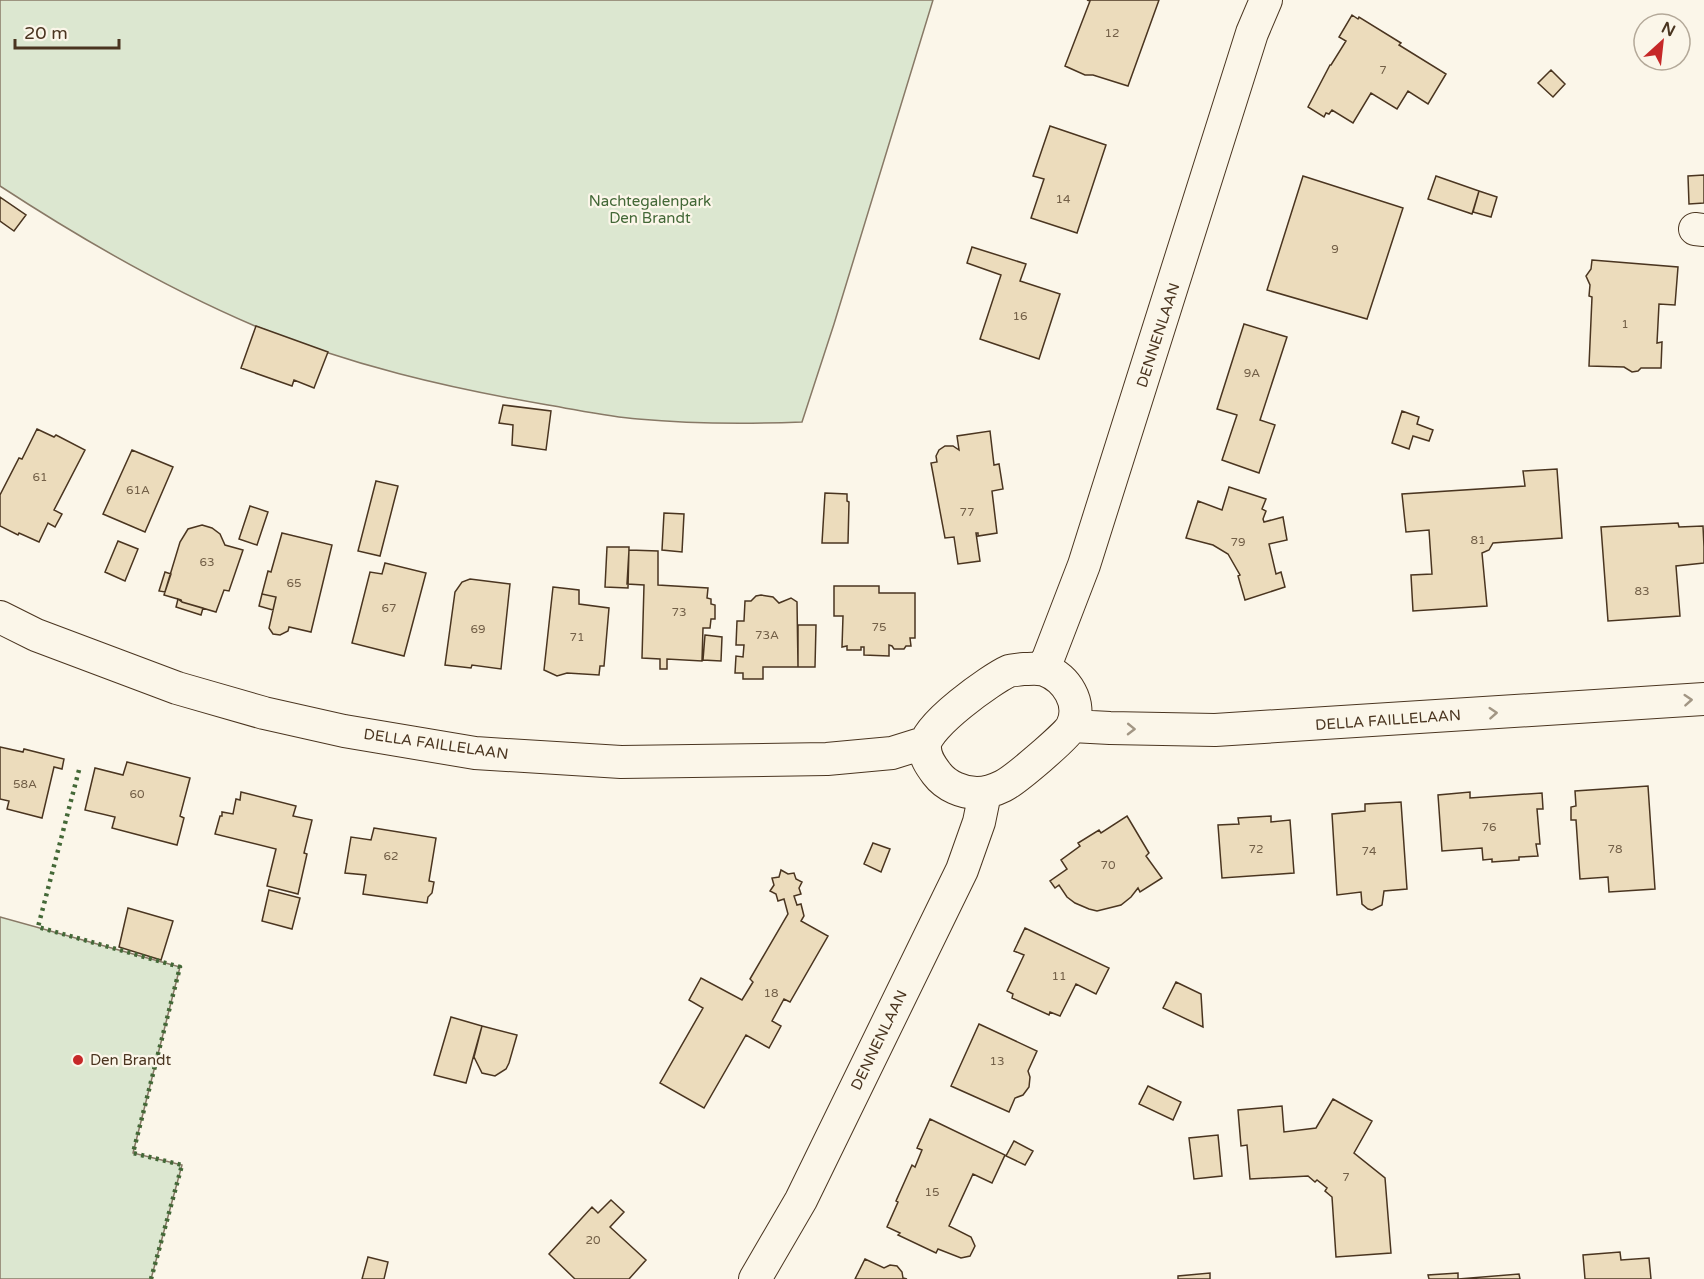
<svg xmlns="http://www.w3.org/2000/svg" width="1704" height="1279" font-family="'Varela Round',sans-serif">
<style>
.green{fill:#dce7d0;stroke:#887966;stroke-width:1.5}
.building{fill:#ecdcbc;stroke:#4a3520;stroke-width:1.5}
.lines{fill:none;stroke-linecap:round;stroke-linejoin:round}
.street-casing{stroke:#4a3520;stroke-width:34}
.street{stroke:#fbf6e9;stroke-width:32}
.hedge{stroke:#436837;stroke-width:4.5;stroke-dasharray:3 4.5;stroke-linecap:butt}
.oneway{stroke:#a29684}
.poi-dot{fill:#c62828;stroke:#fbf6e9;stroke-width:2}
.labels{text-anchor:middle;stroke-width:4.5;stroke-linejoin:round;paint-order:stroke}
.number-label{font-size:12px;fill:#725f47}
.park-label{font-size:15px;fill:#436837;stroke:#fbf6e9}
.street-label{font-size:15px;fill:#4a3520;stroke:#fbf6e9}
.poi-label{font-size:15px;fill:#4a3520;stroke:#fbf6e9;text-anchor:start}
</style>
<rect width="100%" height="100%" fill="#fbf6e9"/>
<path class="green" d="M0,0H933L834,324L802,422C747,424 693,424 638,419C608,417 578,410 548,405C448,388 349,365 255,326C166,288 81,239 0,186Z
M0,917L180,967L133,1153L182,1165L151,1279H0Z"/>
<path class="building" d="M1087,0H1159L1128,86L1093,75H1085L1065,66L1090,1Z
M1352,15L1358,19L1359,17L1401,43L1399,45L1446,74L1428,104L1408,91L1397,109L1371,93L1353,123L1332,110L1329,114L1326,113L1324,117L1308,107L1330,65H1331L1346,41L1339,37Z
M1551,70L1565,84L1553,97L1538,83Z
M1050,126L1106,145L1077,233L1031,218L1044,179L1033,176Z
M1704,175V203L1689,204L1688,176Z
M1303,176L1403,208L1367,319L1267,290Z
M1436,176L1479,191L1472,214L1428,199Z
M1479,191L1497,197L1491,217L1473,212Z
M0,197L26,215L14,231L0,221Z
M972,247L1026,264L1020,281L1060,294L1039,359L980,339L1001,275L967,263Z
M1592,260L1678,267L1675,305L1659,304L1657,343L1662,342L1661,368H1641L1638,371L1632,372L1624,367L1589,366L1592,297L1589,296L1590,285L1586,276L1591,269Z
M1244,324L1287,337L1260,420L1275,425L1259,473L1222,460L1237,415L1217,409Z
M256,326L328,352L314,388L294,380L292,386L241,368Z
M503,405L551,411L546,450L512,445L513,425L499,423Z
M1402,411L1419,417L1417,424L1433,430L1429,441L1413,436L1409,449L1392,443Z
M37,429L54,437L56,435L85,450L54,510L62,514L55,527L48,523L39,542L19,533L18,535L0,526V495L19,458L22,459Z
M990,431L994,465L999,464L1003,489L992,491L997,533L978,536V533H976L980,561L958,564L954,537L945,538L931,463L937,462L936,456L939,450L945,446H953L959,450L957,436Z
M132,450L173,467L145,532L103,514Z
M1557,469L1562,538L1493,543L1489,550L1482,553L1487,606L1413,611L1411,575L1432,574L1429,530L1406,532L1402,494L1525,486L1523,471Z
M376,481L398,486L380,556L358,551Z
M1229,487L1266,499L1262,509L1266,511L1263,519L1264,522L1283,517L1287,540L1269,544L1276,574L1281,572L1285,587L1245,600L1238,576L1240,575L1228,554L1213,545L1186,538L1198,501L1222,510Z
M825,493L847,494V501L849,502L848,543H822Z
M250,506L268,512L257,545L239,539Z
M664,513L684,514L682,552L662,550Z
M1678,523L1679,527L1703,526L1704,547V563L1676,566L1680,616L1608,621L1601,527Z
M202,525L212,528L220,534L225,545L243,550L229,591L224,590L216,612L182,602L181,600L164,595L180,542L188,529Z
M282,533L332,545L311,632L289,627L288,631L280,635L273,634L269,628L276,597L262,594L268,571L271,572Z
M118,541L138,549L125,581L105,572Z
M607,547H629L628,588L605,587Z
M629,550L658,551V585L708,588L707,598L711,599V604L715,605V619H711L710,628H703L702,661L667,659V669H660V659L642,658L644,585L627,584Z
M385,563L426,573L404,656L352,643L370,572L382,574Z
M165,572L171,574L165,592L159,591Z
M470,579L510,584L501,669L472,665L471,668L445,665L455,592L462,582Z
M834,586H879V593H915V638H910L911,646H906L904,649H894L892,646L889,645V656L864,655V647H861V650H847V646L842,647L843,616H834Z
M553,587L579,590V604L609,608L604,666H600L599,675L567,673L557,676L544,670Z
M262,594L276,597L273,610L259,606Z
M761,595L773,597L779,603L791,598L797,602L798,667H763V679H743V673H735L736,656L743,657L744,645H736L737,621H744L745,601H751L756,596Z
M178,599L182,602L203,608L201,615L176,607Z
M798,625H816L815,667H798Z
M705,635L722,637L721,661L703,660Z
M0,747L23,752L24,749L64,759L62,769L54,767L42,818L7,809L9,801L0,799Z
M127,762L190,778L180,816L184,818L177,845L112,828L115,817L85,810L95,768L123,775Z
M1648,786L1655,889L1609,892L1608,877L1580,879L1576,820H1571V807L1576,806L1575,791Z
M241,792L296,806L293,816L312,820L304,853L307,854L298,894L267,886L276,849L215,834L220,816H222V812L233,814L236,799L240,800Z
M1470,792V798L1542,793L1543,809H1537L1540,844H1536L1538,856L1519,857V860L1492,862V859L1483,860L1482,848L1442,851L1438,795Z
M1401,802L1407,889L1384,891L1382,905L1372,910L1368,909L1362,904L1361,892L1337,895L1332,814L1365,811V804Z
M1127,816L1149,853L1146,856L1162,878L1140,892L1138,888L1131,897L1121,905L1097,911L1089,909L1075,903L1067,897L1059,885L1055,888L1050,881L1067,869L1061,860L1080,846L1078,843L1099,830L1101,833Z
M1271,816V822L1290,820L1294,873L1222,878L1218,825L1239,824L1238,818Z
M374,828L436,838L429,881L434,882L432,893L428,897L427,903L363,894L366,875L345,873L351,837L371,840Z
M873,843L890,849L881,872L864,864Z
M781,870L788,874L794,873L796,879L802,882L799,888L801,894L794,896L797,905L801,904L804,916L801,921L828,936L790,1002L784,999L772,1021L781,1026L769,1048L746,1035L704,1108L660,1083L703,1008L689,1000L701,978L742,1000L753,982L750,979L788,914L784,899L778,901L776,894L770,891L774,885L772,878L779,877Z
M269,890L300,898L292,929L262,921Z
M128,908L173,921L161,960L119,947Z
M1025,928L1109,968L1096,994L1076,984L1060,1016L1050,1012L1049,1015L1012,998L1013,994L1007,991L1024,955L1014,951Z
M1176,982L1201,994L1203,1027L1163,1008Z
M451,1017L482,1026L466,1083L434,1075Z
M979,1024L1037,1051L1028,1071L1030,1077L1029,1087L1023,1095L1015,1098L1009,1112L951,1086Z
M482,1026L517,1035L509,1063L506,1069L495,1076L482,1073L474,1057Z
M1148,1086L1181,1102L1173,1120L1139,1104Z
M1333,1099L1372,1121L1354,1153L1385,1178L1391,1253L1336,1257L1332,1197L1325,1191L1327,1188L1317,1180L1315,1182L1308,1176L1250,1179L1247,1145L1241,1146L1238,1110L1282,1106L1284,1132L1316,1128Z
M930,1119L1005,1155L992,1183L973,1174L949,1226L971,1237L975,1246L970,1256L961,1258L938,1249L936,1253L898,1235L900,1233L887,1227L898,1202L896,1201L912,1165L915,1167L922,1150L917,1148Z
M1218,1135L1222,1176L1194,1179L1189,1138Z
M1014,1141L1033,1151L1025,1165L1006,1156Z
M611,1200L624,1212L610,1227L646,1260L629,1279H575L549,1254L592,1207L598,1213Z
M1620,1252L1621,1260L1649,1258L1651,1279H1585L1583,1255Z
M368,1257L388,1262L384,1279H362Z
M865,1259L884,1268L890,1265L897,1266L902,1272L903,1278L907,1279H855Z
M1210,1273V1279H1178V1276Z
M1458,1273V1279L1519,1274L1520,1279H1429L1428,1275Z"/>
<g class="lines">
<defs>
<path id="street" d="M1695,229L1704,230
M0,617L36,635L177,688L264,713L344,731L475,753L621,762L827,759L892,753L924,743
M1023,669C1029,669 1039,668 1045,670C1066,678 1083,703 1072,726C1067,736 1015,780 1003,786C995,790 987,793 977,793C963,793 946,786 937,774C931,766 924,757 925,745C926,726 991,679 1009,671C1013,670 1018,670 1023,669Z
M1044,669L1084,565L1252,33L1266,0
M1072,726L1110,728L1215,730L1704,699
M755,1279L801,1200L962,870L979,822L985,793"/>
</defs>
<use href="#street" class="street-casing"/>
<use href="#street" class="street"/>
<path class="hedge" d="M79,770L38,927L180,967L133,1153L182,1165L151,1279"/>
</g>
<defs><path id="oneway-chevron" d="M-2-3.5L2.5 0L-2 3.5" fill="none" stroke-width="1.6" stroke-linecap="round" stroke-linejoin="round" transform="scale(1.5)"/></defs>
<g class="oneway">
<use href="#oneway-chevron" transform="translate(1688 700) rotate(-4)"/>
<use href="#oneway-chevron" transform="translate(1493 713) rotate(-4)"/>
<use href="#oneway-chevron" transform="translate(1131 729) rotate(1)"/>
</g>
<circle class="poi-dot" cx="78" cy="1060" r="6"/>
<g class="labels">
<g class="number-label">
<text x="1112" y="37">12</text>
<text x="1383" y="74">7</text>
<text x="1063" y="203">14</text>
<text x="1335" y="253">9</text>
<text x="1020" y="320">16</text>
<text x="1625" y="328">1</text>
<text x="1252" y="377">9A</text>
<text x="40" y="481">61</text>
<text x="138" y="494">61A</text>
<text x="967" y="516">77</text>
<text x="1478" y="544">81</text>
<text x="1238" y="546">79</text>
<text x="207" y="566">63</text>
<text x="294" y="587">65</text>
<text x="1642" y="595">83</text>
<text x="389" y="612">67</text>
<text x="679" y="616">73</text>
<text x="879" y="631">75</text>
<text x="478" y="633">69</text>
<text x="767" y="639">73A</text>
<text x="577" y="641">71</text>
<text x="25" y="788">58A</text>
<text x="137" y="798">60</text>
<text x="1489" y="831">76</text>
<text x="1256" y="853">72</text>
<text x="1615" y="853">78</text>
<text x="1369" y="855">74</text>
<text x="391" y="860">62</text>
<text x="1108" y="869">70</text>
<text x="1059" y="980">11</text>
<text x="771" y="997">18</text>
<text x="997" y="1065">13</text>
<text x="1346" y="1181">7</text>
<text x="932" y="1196">15</text>
<text x="593" y="1244">20</text>
</g>
<g class="park-label">
<text x="650" y="206">Nachtegalenpark<tspan x="650" dy="17">Den Brandt</tspan></text>
</g>
<g class="street-label">
<text transform="translate(1158 335) rotate(-72)" y="5">DENNENLAAN</text>
<text transform="translate(1388 720) rotate(-4)" y="5">DELLA FAILLELAAN</text>
<text transform="translate(436 744) rotate(8)" y="5">DELLA FAILLELAAN</text>
<text transform="translate(879 1040) rotate(-64)" y="5">DENNENLAAN</text>
</g>
<g class="poi-label">
<text x="90" y="1065">Den Brandt</text>
</g>
</g>
<g transform="translate(1662 42) rotate(27)"><circle r="28" fill="#fbf6e9" stroke="#b4a999" stroke-width="1.5"/>
<path d="M0-4.5L10 22L0 15L-10 22Z" fill="#c62828"/>
<text y="-9" font-size="16" font-weight="bold" text-anchor="middle" fill="#4a3520">N</text>
</g>
<path d="M15 39v9h104v-9" fill="none" stroke="#4a3520" stroke-width="3"/>
<text x="24" y="39" font-size="18" fill="#4a3520" stroke="#fbf6e9" stroke-width="4.5" paint-order="stroke">20 m</text>
</svg>
